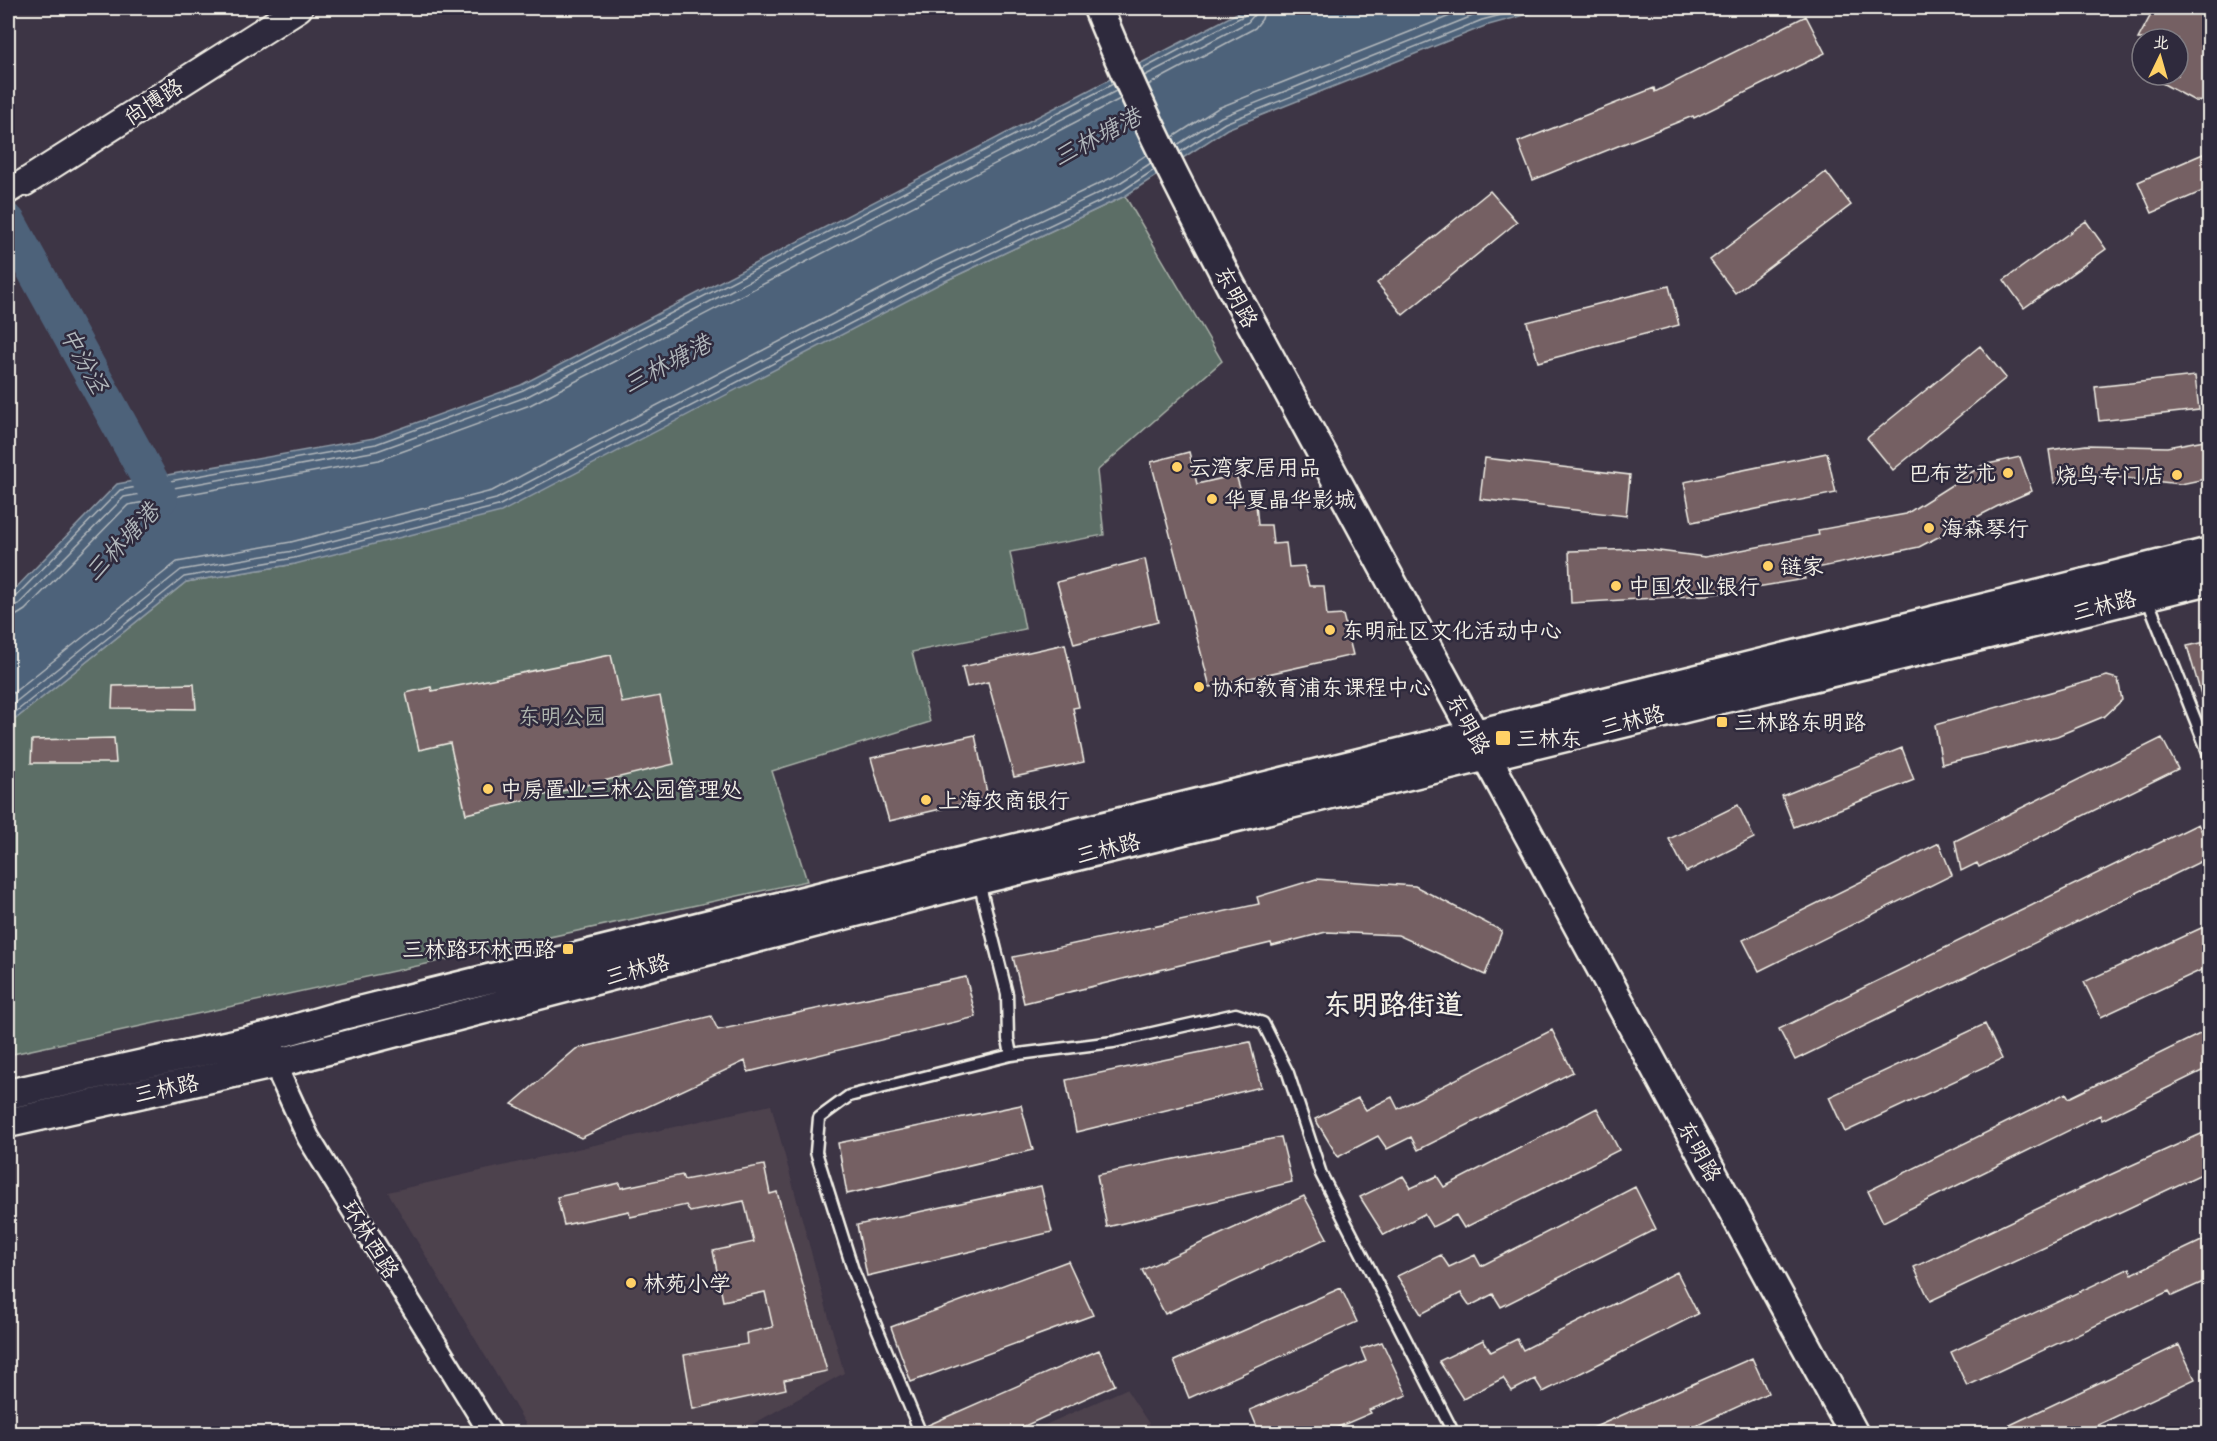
<svg xmlns="http://www.w3.org/2000/svg" width="2217" height="1441" font-family="'Architects Daughter','LXGW WenKai TC',sans-serif">
<style>
.built{fill:#4e424e}
.green{fill:#5b6e66;stroke:#a8b0a7;stroke-width:1.5}
.water{fill:#4e627a;stroke:#909ba6;stroke-width:1.5}
.lines{fill:none;stroke-linecap:round;stroke-linejoin:round}
.shore{stroke:#b2b8bc;stroke-width:1.5}
.river{stroke:#4e627a;stroke-width:36}
.building{fill:#756063;stroke:#f4f1e8;stroke-width:1.5}
.service-casing{stroke:#f4f1e8;stroke-width:15}
.minor-casing{stroke:#f4f1e8;stroke-width:26}
.tertiary-casing{stroke:#f4f1e8;stroke-width:30}
.secondary-casing{stroke:#f4f1e8;stroke-width:33}
.service{stroke:#2f2a3d;stroke-width:10}
.minor{stroke:#2f2a3d;stroke-width:21}
.tertiary{stroke:#2f2a3d;stroke-width:26}
.secondary{stroke:#2f2a3d;stroke-width:28}
.poi-dot{fill:#ffd166;stroke:#2f2a3d;stroke-width:2}
.labels{text-anchor:middle;stroke-width:5;stroke-linejoin:round;paint-order:stroke}
.street-label{font-size:22px;fill:#f4f1e8;stroke:#2f2a3d}
.poi-label{font-size:22px;fill:#f4f1e8;stroke:#2f2a3d;text-anchor:start}
.park-label{font-size:22px;fill:#afb6ae;stroke:#2f2a3d}
.water-label{font-size:24px;font-style:italic;fill:#b2b8bc;stroke:#2f2a3d}
.district-label{font-size:28px;font-weight:bold;fill:#f4f1e8;stroke:#2f2a3d}
</style>
<rect width="100%" height="100%" fill="#3d3545"/>
<filter id="ink" filterUnits="userSpaceOnUse"><feTurbulence type="fractalNoise" baseFrequency=".0167" numOctaves="2"/><feDisplacementMap in="SourceGraphic" scale="12" xChannelSelector="R" yChannelSelector="G"/><feConvolveMatrix kernelMatrix="1 2 1 2 8 2 1 2 1" color-interpolation-filters="sRGB"/></filter>
<g filter="url(#ink)">
<path class="built" d="M771,1105L844,1373L737,1433H531L388,1192Z
M1126,1389L1155,1433H1027Z"/>
<path class="green" d="M1125,196L1222,361L1097,471L1104,535L1010,552L1025,629L912,652L930,722L772,771L807,881L8,1055V725L186,582L295,564L943,282Z"/>
<path class="water" d="M1247,8H1550L1485,26L1227,129L1125,196L943,282L501,512L295,564L186,582L8,725V596L117,484L374,438L521,385Z"/>
<g class="lines">
<path class="shore" d="M1141,70L1245,15L1248,8
M1144,76L1248,22L1254,15L1256,8
M1148,85L1255,28L1262,19L1265,8
M1173,137L1218,108L1470,8
M1177,145L1221,117L1480,13L1500,8
M1180,152L1225,123L1482,20L1528,8
M8,600L14,598L120,490L376,444L523,390L1113,84
M8,607L19,604L124,497L377,451L526,397L1116,91
M8,617L17,615L25,610L128,505L379,460L530,405L1120,99
M8,697L177,562L291,542L492,491L933,262L1113,177L1146,155
M8,708L181,570L293,551L496,499L937,270L1118,184L1151,163
M8,718L184,577L294,558L498,506L940,277L1122,191L1154,170"/>
<path class="river" d="M8,222L160,498"/>
</g>
<path class="building" d="M2163,8H2210V102L2195,101L2147,75H2178V39H2138L2153,11Z
M1806,16L1825,53L1694,118L1693,116L1533,180L1518,142L1654,88L1655,92Z
M2210,151V188L2152,213L2138,182Z
M1826,172L1851,205L1735,293L1710,260Z
M1490,191L1517,222L1403,315L1377,283Z
M2086,221L2106,249L2024,308L2004,280Z
M1669,286L1679,325L1538,362L1527,322Z
M1980,346L2006,378L1893,470L1867,438Z
M2195,376L2199,410L2099,421L2095,387Z
M2210,439V478L2181,484L2105,476L2054,483L2049,450L2086,445L2167,447Z
M1189,452L1197,484L1236,475L1245,505L1256,504L1258,525H1271L1273,544L1286,543L1289,567L1304,566L1309,586H1324L1327,616L1343,615L1353,655L1210,687L1151,462Z
M1827,453L1836,493L1692,522L1684,482Z
M2020,457L2032,491L2000,505L1919,547L1802,571L1805,579L1708,595L1571,603L1569,551L1644,549L1705,557L1819,535L1818,530L1906,514L1983,465Z
M1485,458L1630,475L1626,516L1480,499Z
M1145,559L1158,622L1074,644L1057,582Z
M2210,641V707L2205,708L2187,646Z
M1065,644L1079,707L1073,708L1084,762L1014,777L988,682L967,687L962,667Z
M611,655L622,703L660,696L674,764L466,814L450,743L419,750L406,693L431,687L432,691Z
M2107,676L2118,679L2122,700L2105,716L2057,736L1942,764L1935,725Z
M194,684L196,709L112,708L113,686Z
M975,735L988,798L889,821L871,758Z
M114,738L116,763H31L32,740Z
M2162,738L2178,769L1979,867L1977,863L1961,871L1955,841Z
M1902,748L1914,780L1794,827L1782,796Z
M1738,805L1754,838L1686,872L1669,839Z
M2198,824L2210,847V857L1795,1060L1779,1029Z
M1939,843L1952,875L1759,971L1743,940Z
M1316,879L1415,886L1502,931L1485,975L1398,935L1326,932L1272,946L1271,943L1024,1003L1013,957L1259,904L1257,897Z
M2210,924V966L2101,1017L2084,982Z
M966,977L976,1017L748,1072L745,1061L581,1138L512,1104L576,1049L711,1016L718,1030Z
M1985,1024L2002,1059L1845,1132L1829,1097Z
M2210,1029V1067L2102,1120L2100,1115L1883,1222L1868,1191L2066,1093L2069,1098Z
M1552,1030L1573,1072L1418,1150L1411,1137L1387,1149L1378,1136L1338,1157L1315,1119L1358,1098L1366,1110L1392,1097L1398,1109Z
M1250,1042L1261,1087L1076,1132L1066,1080Z
M1021,1105L1033,1150L847,1194L838,1143Z
M1597,1108L1619,1150L1464,1228L1456,1215L1432,1227L1424,1214L1384,1235L1360,1197L1403,1176L1411,1188L1437,1176L1444,1187Z
M2210,1130V1170L1930,1301L1914,1267L2092,1183Z
M1281,1137L1292,1182L1107,1227L1097,1175Z
M764,1165L770,1194L777,1192L827,1371L784,1380L786,1389L693,1409L684,1355L747,1344L746,1333L773,1327L765,1292L723,1301L713,1251L754,1242L744,1201L690,1212L686,1205L630,1217L629,1211L564,1225L557,1197L620,1183L621,1188L682,1175L684,1180Z
M1041,1186L1052,1232L867,1276L857,1225Z
M1635,1187L1656,1229L1501,1307L1493,1294L1470,1306L1461,1293L1421,1314L1397,1276L1441,1255L1449,1267L1475,1255L1481,1266Z
M1304,1196L1327,1238L1165,1314L1142,1270Z
M2210,1237V1279L2172,1296L2169,1291L1967,1386L1951,1352L2130,1268L2132,1274Z
M1068,1261L1093,1315L911,1382L891,1327Z
M1677,1272L1698,1314L1543,1392L1535,1379L1512,1391L1503,1378L1463,1399L1439,1361L1483,1340L1491,1352L1517,1339L1523,1350Z
M1341,1288L1357,1322L1189,1398L1174,1361Z
M1382,1342L1407,1395L1369,1410L1371,1413L1322,1434H1260L1250,1410L1366,1361L1361,1349Z
M2179,1345L2195,1379L2079,1434H1991Z
M1099,1350L1115,1385L1007,1434H928L926,1426Z
M1752,1358L1768,1393L1678,1434H1579Z"/>
<g class="lines">
<defs>
<path id="service" d="M2147,598L2210,757
M1011,1055L1113,1042L1236,1014L1263,1023L1288,1073L1321,1174L1451,1428V1434
M921,1434L853,1270L816,1152L819,1118L849,1096L1011,1055L1008,1039L1007,994L979,882"/>
<path id="minor" d="M8,193L24,183
M274,1051L281,1078L308,1137L491,1434"/>
<path id="tertiary" d="M24,183L299,8"/>
<path id="secondary" d="M1098,8C1136,103 1183,194 1231,286L1854,1434
M8,1094L270,1036L339,1016L2210,552
M8,1123L278,1063L978,880L2210,580"/>
</defs>
<use href="#service" class="service-casing"/>
<use href="#minor" class="minor-casing"/>
<use href="#tertiary" class="tertiary-casing"/>
<use href="#secondary" class="secondary-casing"/>
<use href="#service" class="service"/>
<use href="#minor" class="minor"/>
<use href="#tertiary" class="tertiary"/>
<use href="#secondary" class="secondary"/>
</g>
</g>
<g class="poi-dot">
<circle cx="1177" cy="467" r="6"/>
<circle cx="2008" cy="473" r="6"/>
<circle cx="2177" cy="475" r="6"/>
<circle cx="1212" cy="499" r="6"/>
<circle cx="1929" cy="528" r="6"/>
<circle cx="1768" cy="566" r="6"/>
<circle cx="1616" cy="586" r="6"/>
<circle cx="1330" cy="630" r="6"/>
<circle cx="1199" cy="687" r="6"/>
<rect x="1716" y="716" width="12" height="12" rx="3"/>
<rect x="1495" y="730" width="16" height="16" rx="3"/>
<circle cx="488" cy="789" r="6"/>
<circle cx="926" cy="800" r="6"/>
<rect x="562" y="943" width="12" height="12" rx="3"/>
<circle cx="631" cy="1283" r="6"/>
</g>
<g class="labels">
<g class="street-label">
<text transform="translate(153 101) rotate(-33)" y="8">尚博路</text>
<text transform="translate(1237 297) rotate(62)" y="8">东明路</text>
<text transform="translate(2104 605) rotate(-14)" y="8">三林路</text>
<text transform="translate(1632 720) rotate(-14)" y="8">三林路</text>
<text transform="translate(1469 724) rotate(61)" y="8">东明路</text>
<text transform="translate(1108 848) rotate(-14)" y="8">三林路</text>
<text transform="translate(637 969) rotate(-15)" y="8">三林路</text>
<text transform="translate(166 1088) rotate(-12)" y="8">三林路</text>
<text transform="translate(1700 1151) rotate(61)" y="8">东明路</text>
<text transform="translate(371 1239) rotate(58)" y="8">环林西路</text>
</g>
<g class="poi-label">
<text x="1189" y="475">云湾家居用品</text>
<text x="1996" y="481" text-anchor="end">巴布艺术</text>
<text x="2165" y="483" text-anchor="end">烧鸟专门店</text>
<text x="1224" y="507">华夏晶华影城</text>
<text x="1941" y="536">海森琴行</text>
<text x="1780" y="574">链家</text>
<text x="1628" y="594">中国农业银行</text>
<text x="1342" y="638">东明社区文化活动中心</text>
<text x="1211" y="695">协和教育浦东课程中心</text>
<text x="1734" y="730">三林路东明路</text>
<text x="1516" y="746">三林东</text>
<text x="500" y="797">中房置业三林公园管理处</text>
<text x="938" y="808">上海农商银行</text>
<text x="556" y="957" text-anchor="end">三林路环林西路</text>
<text x="643" y="1291">林苑小学</text>
</g>
<g class="park-label">
<text x="562" y="724">东明公园</text>
</g>
<g class="water-label">
<text transform="translate(1097 137) rotate(-28)" y="8">三林塘港</text>
<text transform="translate(84 360) rotate(61)" y="8">中汾泾</text>
<text transform="translate(667 364) rotate(-28)" y="8">三林塘港</text>
<text transform="translate(122 542) rotate(-47)" y="8">三林塘港</text>
</g>
<g class="district-label">
<text x="1393" y="1014">东明路街道</text>
</g>
</g>
<rect width="2217" height="1441" fill="none" stroke="#2f2a3d" stroke-width="30"/>
<rect x="15" y="15" width="2187" height="1411" fill="none" stroke="#f4f1e8" stroke-width="2" filter="url(#ink)"/>
<g transform="translate(2160 57) rotate(5)"><circle r="28" fill="#2f2a3d" stroke="#7e7a81" stroke-width="1.5"/>
<path d="M0-4.5L10 22L0 15L-10 22Z" fill="#ffd166"/>
<text y="-9" font-size="16" font-weight="bold" text-anchor="middle" fill="#f4f1e8">北</text>
</g>
</svg>
